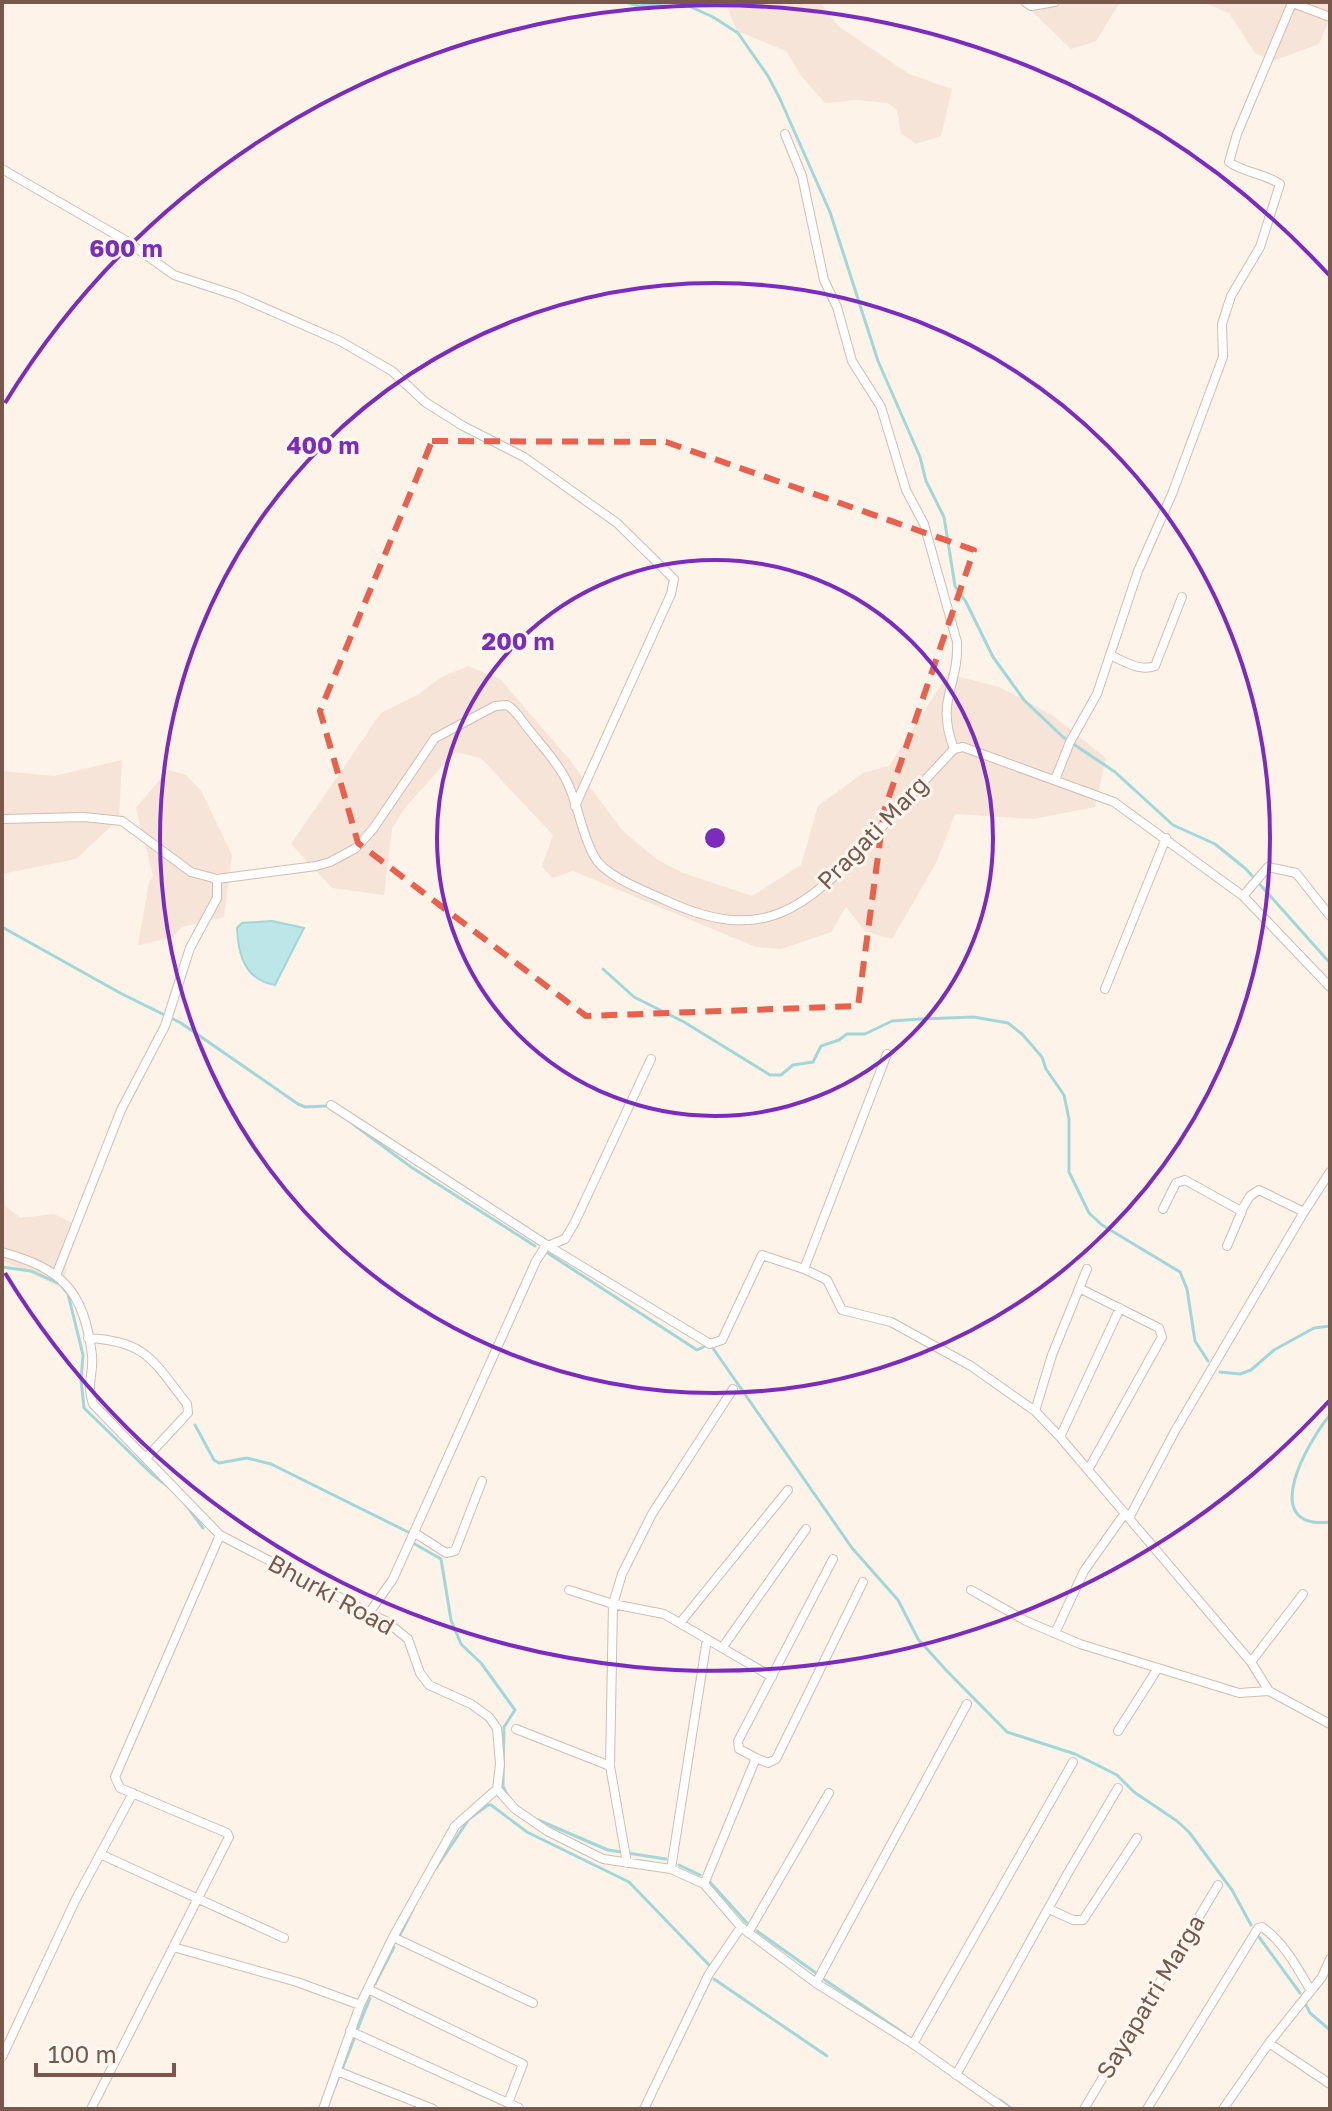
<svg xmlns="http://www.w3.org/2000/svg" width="1332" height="2111" font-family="'Golos Text',sans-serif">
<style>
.residential{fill:#f5e4d7}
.water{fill:#bce6e8;stroke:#a2d7da;stroke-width:2}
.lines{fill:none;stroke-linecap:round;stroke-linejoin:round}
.stream{stroke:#a2d7da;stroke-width:3}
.street-casing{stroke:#d3bcb0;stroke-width:10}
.street{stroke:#fff;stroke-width:8}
.marked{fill:none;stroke:#e9604c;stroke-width:6;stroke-dasharray:16 10;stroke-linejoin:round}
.ring{fill:none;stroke:#7b2cbf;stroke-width:4}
.labels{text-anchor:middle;stroke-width:6;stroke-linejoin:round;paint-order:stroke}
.street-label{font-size:24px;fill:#79574b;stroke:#fff8f0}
.centre{fill:#7b2cbf;stroke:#fff8f0;stroke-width:4}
.ring-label{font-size:24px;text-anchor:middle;font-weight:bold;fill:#7b2cbf;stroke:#fff8f0;stroke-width:6;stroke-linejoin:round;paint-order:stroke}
</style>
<rect width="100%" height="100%" fill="#fdf3e9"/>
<path class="residential" d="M725,2H820L838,26L909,74L952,89L941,136L916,144L901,133L897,110L888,103L856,100L825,103L802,77L786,51L737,31Z
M1022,2H1120L1096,41L1071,49Z
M1204,2H1330V18L1319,44L1273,61L1255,53L1229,13Z
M468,666L500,679L569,759L622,830L656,859L683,873L752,896L801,865L818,806L863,773L889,766L948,674L999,687L1024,700L1053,716L1106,758L1095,807L1033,819L955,814L936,863L892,939L865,931L846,907L831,932L781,949L756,947L573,871L552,878L542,866L553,835L481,758L455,752L404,809L392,829L384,895L332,888L291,844L381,713L419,694L440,678Z
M122,760L119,819L76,859L2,874V771L54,776Z
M168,770L186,775L201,791L232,855L224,917L182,927L173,937L138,945L149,882L153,876L136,808Z
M2,1178L5,1206L21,1218L54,1214L71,1222L64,1289L2,1260Z"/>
<path class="water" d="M272,921L304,928L275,985C245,980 238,955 237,928L242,923Z"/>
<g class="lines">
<path class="stream" d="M625,2L639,6L674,2
M680,2L713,17L738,33L768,76L780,99L830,212L878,361L920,457L926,481L944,517L955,586L966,602L993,657L1024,700L1063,737L1115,772L1173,825L1215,844L1246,869L1330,963
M2,927L122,994L181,1023L298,1104L305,1107L327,1106
M603,969L634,997L684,1022L770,1075H781L793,1065L813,1062L821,1046L839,1040L847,1034H865L892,1021L921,1019L974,1017L1008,1023L1022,1034L1042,1057L1046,1069L1064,1095L1069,1119V1172L1089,1213L1102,1225L1180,1272L1187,1289L1195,1341L1208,1361
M353,1124L411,1167L535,1246
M543,1250L697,1350L710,1344L852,1548L898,1600L918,1639L946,1670L1007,1732L1075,1754L1117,1775L1134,1792L1177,1821L1189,1832L1232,1890L1251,1925
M2,1267L31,1271L60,1284L68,1294L83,1355L81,1380L84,1408L152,1474L170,1488
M1220,1372L1240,1374L1251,1370L1274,1350L1314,1328L1330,1326
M1330,1415C1308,1441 1257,1530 1330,1522
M195,1425L214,1460L219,1463L247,1458L271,1464L408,1532
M186,1505L203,1528
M413,1543L441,1559L451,1620L461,1644L481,1663L515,1710L504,1727L503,1786L507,1795
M538,1820L608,1850L666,1859
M679,1865L700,1875
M436,1868L469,1819L488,1805H491L527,1832L629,1882L710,1966
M708,1880L747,1923
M757,1931L816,1973
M400,1935L413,1909
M1259,1937L1300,1993
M714,1979L827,2056
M825,1980L905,2034
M375,1984L394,1947
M1305,2003L1310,2013L1330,2030
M358,2028L370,1998
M343,2067L354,2039
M335,2087L338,2079
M1000,2100L1012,2109"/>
<defs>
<path id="street" d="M1025,2L1031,6L1055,2
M1290,2L1330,17
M785,134L802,176L824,280L837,307L852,361L881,407L906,490L924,524L957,642C959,687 935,699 954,749
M2,169L125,240L174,275L235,295L340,341L392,371L425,402L463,426L524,457L617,523L674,579L671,594L575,806
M1110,655C1124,661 1139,672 1155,666L1182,597
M1055,780L1070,742L1097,694L1138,571L1172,494L1223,357L1222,324L1231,296L1260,247L1280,184C1264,173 1244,173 1229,162L1237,134L1292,3
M2,819L84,817L122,821L191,872L217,879L316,866L330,862L356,848L373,829L435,738L495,706L507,705C517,711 523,723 531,732C542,746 555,760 564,776C578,800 580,831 594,856C604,876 645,891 665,900C763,946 805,909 871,839C898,809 926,779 954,749L963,747L1114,802L1243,896L1330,987
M1243,896L1268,867L1296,873L1330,916
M1105,989L1166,838
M887,1054L804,1269L827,1280L842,1310L891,1322L971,1366L1035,1411L1060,1437L1251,1662L1269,1691L1239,1693L1080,1644L1026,1621L971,1590
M331,1105L550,1247L710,1344L722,1340L762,1255L804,1269
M1163,1209L1176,1183L1185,1180L1241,1211L1250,1196L1259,1190L1304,1212
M1227,1246L1242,1211
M2,1252C63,1269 84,1291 92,1355C94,1373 86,1384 93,1404L220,1535L387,1622L408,1639L420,1673L429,1685L471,1704L489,1717L497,1728L500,1764L497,1789L455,1826L393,1937L360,2005L323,2109
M57,1273L121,1110L165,1026L190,948L217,898V879
M1079,1288L1159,1328L1162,1337L1088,1470
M88,1338C147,1341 153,1361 187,1404L188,1413L147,1457
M1035,1411L1052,1355L1087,1269
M1060,1437L1120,1308
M1129,1518L1175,1431L1304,1212L1330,1172
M415,1533L446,1553L455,1551L482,1481
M569,1590L613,1604L664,1614L772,1677
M369,1613L393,1579L536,1261L545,1247L565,1239L575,1222L651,1059
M680,1623L788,1490
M1055,1633L1084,1571L1125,1513
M722,1648L806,1529
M1251,1662L1303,1594
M1269,1691L1330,1724
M516,1729L610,1766
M1118,1731L1158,1668
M756,1758L739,1749L738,1741L833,1559
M497,1789L515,1809L547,1831L603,1859L671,1869L704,1884L741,1927L816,1983L913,2044L1005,2109
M100,1854L284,1938
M627,1863L610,1766L613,1604L622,1574L652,1514L733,1389
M671,1869L707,1639
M704,1884L756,1758L768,1763L776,1759L863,1582
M1049,1909L1073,1920H1083L1137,1838
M748,1933L829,1793
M393,1937L533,2003
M173,1947L297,1982L360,2005
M816,1983L967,1704
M368,1989L523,2064L508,2103
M350,2031L519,2108
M1269,2043L1330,2084
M913,2044L1073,1762
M2,2057L75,1901L133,1793
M337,2071L433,2109
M956,2075L1069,1871L1118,1788
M91,2109L229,1837L227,1833L120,1788L115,1777L220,1535
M644,2109L709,1974L741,1927
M1084,2109L1218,1885
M1147,2109L1258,1928L1262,1927C1284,1942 1298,1969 1311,1991
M1223,2109L1269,2043L1322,1977L1330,1959"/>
</defs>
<use href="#street" class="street-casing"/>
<use href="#street" class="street"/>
</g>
<path class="marked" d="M432,441L666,442L974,550L884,811L858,1006L586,1016L358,843L320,711Z"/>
<g class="ring">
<circle cx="715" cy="838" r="278"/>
<circle cx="715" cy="838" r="555"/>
<path d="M1329 1401A833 833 0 0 1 5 1273M5 403A833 833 0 0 1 1329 275"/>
</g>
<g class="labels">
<g class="street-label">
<text transform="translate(873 833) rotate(-46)" y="8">Pragati Marg</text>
<text transform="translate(331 1595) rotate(29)" y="8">Bhurki Road</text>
<text transform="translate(1151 1997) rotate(-59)" y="8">Sayapatri Marga</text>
</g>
</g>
<circle cx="715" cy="838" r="12" class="centre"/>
<g class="ring-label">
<text x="126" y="257">600 m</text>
<text x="323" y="454">400 m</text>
<text x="518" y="650">200 m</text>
</g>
<rect width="1332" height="2111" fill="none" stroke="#79574b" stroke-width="8"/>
<path d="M36 2063v12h138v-12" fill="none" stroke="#79574b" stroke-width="4"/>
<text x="48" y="2063" font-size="24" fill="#79574b" stroke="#fff8f0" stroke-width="6" paint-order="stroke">100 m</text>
</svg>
